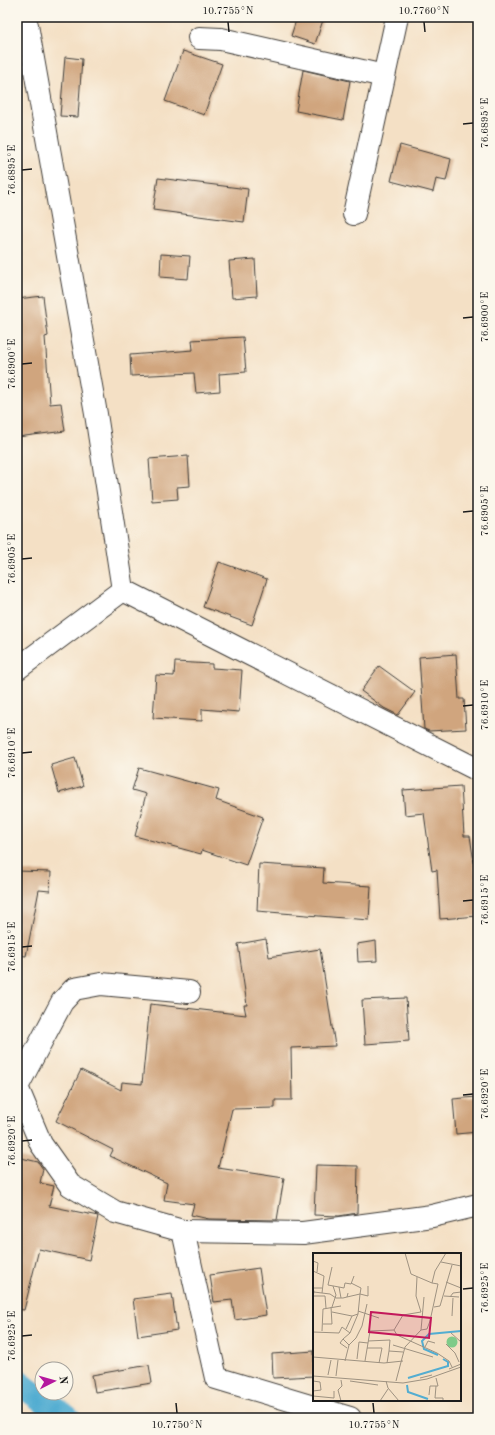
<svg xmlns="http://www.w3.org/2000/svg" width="495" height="1435" font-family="'Old Standard TT',serif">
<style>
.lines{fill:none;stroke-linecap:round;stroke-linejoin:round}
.canal{stroke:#53add1;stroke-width:25}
.building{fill:#d0a57e}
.minor-casing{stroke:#3c3935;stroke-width:24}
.tertiary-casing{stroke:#3c3935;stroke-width:24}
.minor{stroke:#fff;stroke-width:22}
.tertiary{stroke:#fff;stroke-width:22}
.ticks{fill:none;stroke:#1c1c1c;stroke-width:1.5}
.inset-river{fill:none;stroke:#53add1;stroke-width:2}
.inset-road{fill:none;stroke:#9e9281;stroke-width:1}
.view{fill:#c2185b;fill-opacity:0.15;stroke:#c2185b;stroke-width:2}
.inset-edge{fill:none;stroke:#1c1c1c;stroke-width:2}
.neatline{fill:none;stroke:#1c1c1c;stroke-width:1.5}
.ticks-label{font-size:10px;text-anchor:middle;fill:#1c1c1c}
</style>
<rect width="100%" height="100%" fill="#fbf7ec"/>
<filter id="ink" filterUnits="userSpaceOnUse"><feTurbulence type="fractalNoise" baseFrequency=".025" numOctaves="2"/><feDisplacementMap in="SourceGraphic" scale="8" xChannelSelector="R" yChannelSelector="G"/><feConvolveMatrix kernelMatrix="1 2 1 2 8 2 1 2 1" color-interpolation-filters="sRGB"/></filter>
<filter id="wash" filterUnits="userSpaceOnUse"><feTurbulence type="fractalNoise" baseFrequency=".012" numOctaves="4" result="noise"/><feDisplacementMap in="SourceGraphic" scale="16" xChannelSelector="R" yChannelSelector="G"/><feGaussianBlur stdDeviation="0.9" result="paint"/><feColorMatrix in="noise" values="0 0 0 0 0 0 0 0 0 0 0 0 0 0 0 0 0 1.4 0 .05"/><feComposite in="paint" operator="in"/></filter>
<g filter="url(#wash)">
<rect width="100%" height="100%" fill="#f4e0c5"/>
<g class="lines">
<path class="canal" d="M17,1380L27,1389L68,1418"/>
</g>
<g id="blocks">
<path class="building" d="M297,17H324L315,44L291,36Z
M183,51L222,64L204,115L165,101Z
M65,57L82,59L78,117L60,116Z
M303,70L350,81L343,120L296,111Z
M400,145L451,159L446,181L436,179L433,192L391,181Z
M158,178L248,189L244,222L153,210Z
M161,254L190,256L188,279L160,277Z
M255,259L257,296L232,298L229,261Z
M43,296L48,336L45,337L50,404L61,403L65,431L17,437V299Z
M243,337L246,372L219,374L220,391L196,393L194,373L131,376L130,355L193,350L192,340Z
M188,456L190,486L177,487L178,499L152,501L149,459Z
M219,562L267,579L252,625L203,607Z
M456,654L459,699H464L466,729L429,731L424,729L419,657Z
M175,662L212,664V668L242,670L239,712L202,709V721L153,718L156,675L174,676Z
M379,666L415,692L398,715L384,708L361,691Z
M75,758L83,786L59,793L51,765Z
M139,768L219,790L216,800L263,817L246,865L202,850L201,854L135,836L146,794L132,790Z
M461,786L464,836H470L478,889V916L440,919L437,870L432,871L424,813L405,815L403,790Z
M259,864L324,868L323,883L371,886L369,920L257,911Z
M17,871L51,872L50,891L39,890L26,956L17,955Z
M266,939L269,957L320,949L335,1046L291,1048L292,1100H275V1108L232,1109L218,1168L284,1178L277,1220L209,1219L191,1215L194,1204L164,1200L167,1183L110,1156L113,1150L56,1121L81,1070L121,1090L122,1082L142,1084L150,1004L246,1015L244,1005H247L238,944Z
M376,941L377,961L358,962L357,944Z
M406,998L409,1041L365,1044L362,1000Z
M476,1097L478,1132L456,1134L453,1099Z
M17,1157L38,1162L43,1169L40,1183L54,1186L49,1206L98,1216L89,1260L39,1249L24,1310L17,1309Z
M316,1165L358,1166L357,1213L339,1216L314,1215Z
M259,1268L266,1315L235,1320L232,1300L214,1302L210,1275Z
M172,1294L177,1330L138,1336L133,1299Z
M314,1351V1376L273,1378L272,1354Z
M149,1365L152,1383L95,1392L92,1375Z"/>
</g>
</g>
<g filter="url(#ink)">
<use href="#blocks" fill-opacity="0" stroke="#3c3935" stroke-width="1"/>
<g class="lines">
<defs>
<path id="minor" d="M17,24L27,25L96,414L123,590L478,770
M199,38L221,39L384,76
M354,214L397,17
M17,669L123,590
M17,1087L62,1002L74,989L101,984L189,992
M183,1231L303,1233L432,1216L478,1205"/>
<path id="tertiary" d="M17,1087L41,1144L70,1185L115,1212L183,1231L216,1378L350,1418"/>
</defs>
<use href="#minor" class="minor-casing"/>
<use href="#tertiary" class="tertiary-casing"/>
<use href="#minor" class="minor"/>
<use href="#tertiary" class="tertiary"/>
</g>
</g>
<path class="ticks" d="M228,22L229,32M424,22L425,32M463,124L473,123M22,170L32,169M463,318L473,317M22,364L32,363M463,512L473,511M22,559L32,558M463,706L473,705M22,753L32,752M463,901L473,900M22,947L32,946M463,1095L473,1094M22,1141L32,1140M463,1289L473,1288M22,1336L32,1335M176,1403L177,1413M373,1403L374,1413"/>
<g transform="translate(313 1253)">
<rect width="148" height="148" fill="#f4e0c5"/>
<path d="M133.5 89a5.5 5.5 0 1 1 11 0a5.5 5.5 0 1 1-11 0Z" fill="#7ecb89"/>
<path class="inset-river" d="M125,102L111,96L109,88L116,81L148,78M95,125L135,113V109L130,106M94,132L95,139L115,146"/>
<path class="inset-road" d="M92,0L98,21L119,30M0,8L5,10L4,19M128,9L148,13M19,14L15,32L26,34L28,45M0,18L11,23L9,40M133,29L148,35M26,34L31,35L32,30L38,31L41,23M1,39L0,35H9M0,43L1,39L17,41L23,45H30L34,44L35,40M0,43H12L13,55M131,43L146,44M34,44L47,41L48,35L38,30M137,44L140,40L148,39M19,54L23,42L20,33M121,54L127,53L139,12M45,58L66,65M19,59L39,63M139,63L140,45M10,71H19L18,54M33,76L39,63L45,61L47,41L55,43V33M81,77L84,82L124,100L136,108L139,114M108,77L111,44M9,78L10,56L28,53M0,79L26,80L29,74L37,80L30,86L36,92L43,85L49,73L54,51M37,80L45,61M138,80L148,89M30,86L27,90L34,95M55,88L77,87L76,98L90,99M133,91L142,100L146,109M80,92L120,104M112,94L115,88L122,90M54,95H69L66,110M0,104L71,110L90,108M44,106L46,89L55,90M32,108L36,92M52,108L57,78L81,77L90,62L108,59L103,43L104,24M74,110L76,98M136,116L148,111M15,122L18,107M0,123L90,130L114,126L148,114M23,123L25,107M107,125L119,122M28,127L29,133L25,137L28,148M0,128L7,129L8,137L0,138M37,128L65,132M73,128L75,135L86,148M83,128L92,94L108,77L114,76L117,68L125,31L119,30L122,18L133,0M123,133L122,145H130V148M116,142L117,133H125L123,125M0,143L21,145V138M67,148L75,136"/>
<path class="view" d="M58,59L118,65L116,85L56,79Z"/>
<rect width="148" height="148" class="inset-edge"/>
</g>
<rect width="495" height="1435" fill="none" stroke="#fbf7ec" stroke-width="44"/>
<g transform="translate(54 1381) rotate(84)"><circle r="19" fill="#fbf7ec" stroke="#a29f99"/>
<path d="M0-3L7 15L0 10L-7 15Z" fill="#b5179e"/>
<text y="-6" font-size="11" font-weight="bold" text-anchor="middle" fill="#1c1c1c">N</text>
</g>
<rect x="22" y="22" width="451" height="1391" class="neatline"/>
<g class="ticks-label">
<text x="228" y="14">10.7755°N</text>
<text x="424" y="14">10.7760°N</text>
<text transform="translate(484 123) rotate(-90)" y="4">76.6895°E</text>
<text transform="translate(11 170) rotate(-90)" y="4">76.6895°E</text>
<text transform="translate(484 317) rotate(-90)" y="4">76.6900°E</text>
<text transform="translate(11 364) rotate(-90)" y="4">76.6900°E</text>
<text transform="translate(484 511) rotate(-90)" y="4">76.6905°E</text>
<text transform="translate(11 559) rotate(-90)" y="4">76.6905°E</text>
<text transform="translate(484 705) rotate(-90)" y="4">76.6910°E</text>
<text transform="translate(11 753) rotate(-90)" y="4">76.6910°E</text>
<text transform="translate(484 900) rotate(-90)" y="4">76.6915°E</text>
<text transform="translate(11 947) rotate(-90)" y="4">76.6915°E</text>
<text transform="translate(484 1094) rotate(-90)" y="4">76.6920°E</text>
<text transform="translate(11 1141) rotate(-90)" y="4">76.6920°E</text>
<text transform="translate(484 1288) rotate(-90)" y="4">76.6925°E</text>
<text transform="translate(11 1336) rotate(-90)" y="4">76.6925°E</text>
<text x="177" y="1428">10.7750°N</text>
<text x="374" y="1428">10.7755°N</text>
</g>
</svg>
